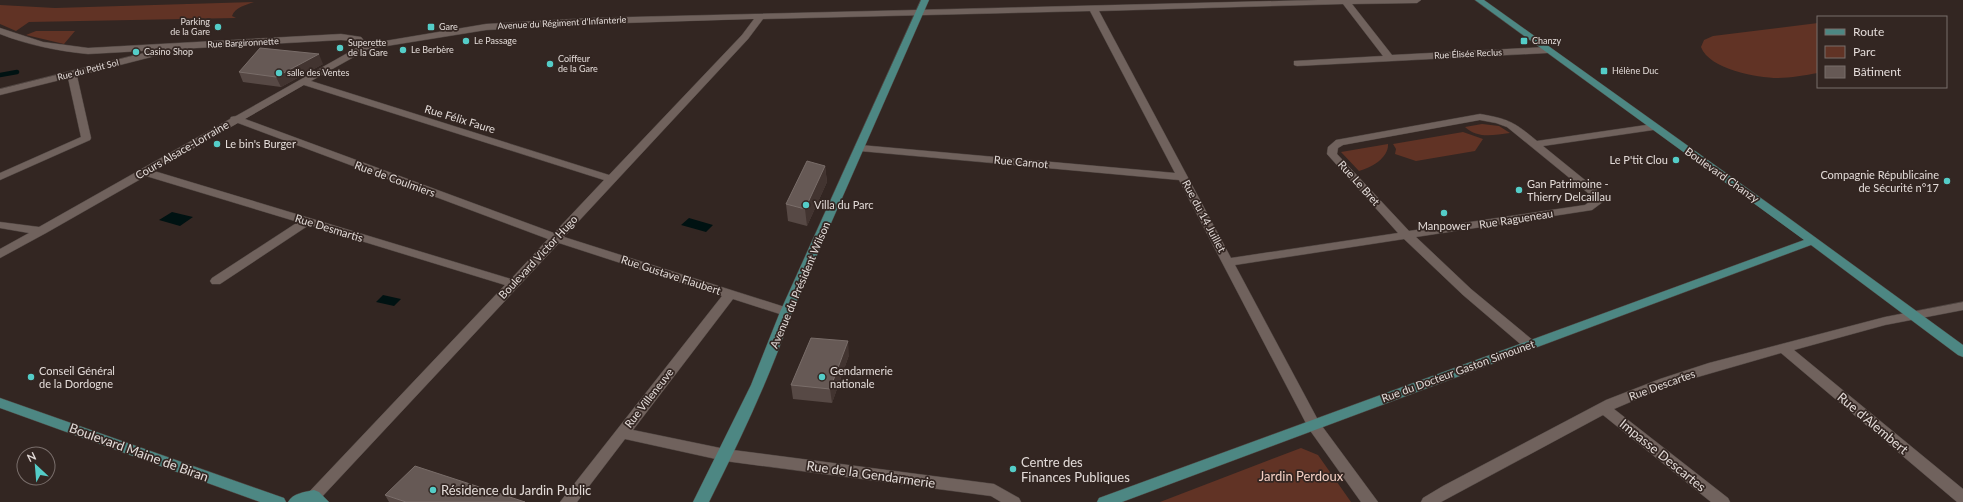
<svg xmlns="http://www.w3.org/2000/svg" width="1963" height="502" font-family="Lato,sans-serif">
<style>
.green{fill:#613325}
.water{fill:#001212}
.lines{fill:none;stroke-linecap:round;stroke-linejoin:round}
.stream{stroke:#001212;stroke-width:4.5}
.minor-casing{stroke:#4e4440;stroke-width:1}
.major-casing{stroke:#4e4440;stroke-width:1}
.minor{fill:#70625d;fill-rule:evenodd}
.major{fill:#4d8783;fill-rule:evenodd}
.wall{fill:#574945}
.shaded-wall{fill:#423430}
.building{fill:#665955;stroke:#796d69}
.poi-dot{fill:#54cdc8;stroke:#332622;stroke-width:1.5}
.labels{text-anchor:middle;stroke-width:3.5;stroke-linejoin:round;paint-order:stroke}
.far-poi-label{font-size:9px;fill:#e3dbd8;stroke:#332622;text-anchor:start}
.far-street-label{font-size:9px;fill:#e3dbd8;stroke:#332622}
.street-label{font-size:11px;fill:#e3dbd8;stroke:#332622}
.poi-label{font-size:11px;fill:#e3dbd8;stroke:#332622;text-anchor:start}
.near-street-label{font-size:13px;fill:#e3dbd8;stroke:#332622}
.near-poi-label{font-size:13px;fill:#e3dbd8;stroke:#332622;text-anchor:start}
.near-park-label{font-size:13px;fill:#f4d0c4;stroke:#332622}
</style>
<rect width="100%" height="100%" fill="#332622"/>
<path class="green" d="M254,2C246,5 235,7 232,16L236,18L29,22L16,31L0,24V5L55,8Z
M1818,23V73C1805,75 1791,78 1778,78C1757,78 1709,69 1701,47L1704,40L1713,36Z
M36,31H75L64,44L26,35Z
M1482,124L1499,126L1510,133C1493,135 1478,139 1465,127Z
M1463,132L1483,139L1475,151L1416,161L1395,154L1396,149L1393,144Z
M1388,144C1389,158 1371,168 1359,171L1341,152Z
M1301,448L1318,455L1351,502H1160Z"/>
<path class="water" d="M172,212L193,217L180,226L159,220Z
M689,218L713,225L706,232L681,225Z
M383,295L401,299L394,306L376,302Z"/>
<g class="lines">
<path class="stream" d="M0,75L17,72"/>
<defs>
<path id="minor" d="M1317,0H1421L1417,3L1352,4L1392,55L1547,47L1552,50L1547,53L1297,66L1294,65V61L1383,56L1343,4L1099,11L1231,258L1398,233L1327,154L1328,147L1336,140L1480,114C1509,119 1514,122 1537,141L1653,124L1658,127L1653,130L1543,146L1596,189L1604,201L1592,210L1416,237L1471,289L1535,342L1537,345L1535,348H1525L1463,295L1404,239L1235,265L1319,422L1378,502H1361L1309,429L1179,180L860,151L855,148L860,145L1175,173L1090,11L763,19L748,39L564,237L791,309L792,312L791,315L786,316L733,299L633,430L725,449L994,484L1019,498L1021,502H1001L991,496L725,461L625,439L577,502H560L722,296L559,243L319,500L314,502L309,500L306,496L309,492L505,285L309,225L220,284H212L210,281L212,278L298,222L146,176L46,233L0,258V249L29,233L0,228V222L39,227L230,119L231,117L236,116L360,46L355,41L341,40L88,54C58,51 28,45 0,34V28L43,42L88,48L341,34L361,37L367,44L486,24L592,18ZM754,19L742,35L609,175L311,81L368,49L486,30L592,24ZM304,85L604,180L554,233L245,119ZM1480,120L1496,123L1507,127L1588,193L1592,200L1585,205L1409,231L1337,154L1338,148L1343,145ZM238,123L548,239L511,279L154,171Z
M156,50L161,53L159,55L77,76L91,138L90,140L0,180V173L81,137L68,78L0,95V89Z
M1963,302V310L1885,325L1794,350L1963,489V502H1957L1781,353L1670,385L1614,409L1728,498L1730,502H1711L1603,415L1441,502H1421L1423,498L1443,486L1606,400L1660,379L1709,363L1885,317Z"/>
<path id="major" d="M921,0H929L792,312C770,378 740,440 709,502H693L751,385L780,312Z
M1475,0H1484L1786,216L1963,345V357L1958,355L1811,245L1122,502H1097L1099,498L1804,240Z
M0,398L284,498L286,502H260L0,408Z
M314,490L319,492L329,502H288C293,493 305,492 314,490Z"/>
</defs>
<use href="#minor" class="minor-casing"/>
<use href="#major" class="major-casing"/>
<use href="#minor" class="minor"/>
<use href="#major" class="major"/>
</g>
<path class="wall" d="M323,64L281,87L243,82L239,72Z
M825,166L827,182L807,226L788,221L786,204Z
M849,355L832,403L793,399L791,385Z
M385,495L525,502H389Z"/>
<path class="shaded-wall" d="M319,54L323,64L281,87L276,77Z
M825,166L827,182L807,226L805,209Z
M848,341L849,355L832,403L830,389Z"/>
<path class="building" d="M260,48L319,54L276,77L239,72Z
M807,161L825,166L805,209L786,204Z
M811,338L848,341L830,389L791,385Z
M415,466L525,502H406L385,495Z"/>
<g class="poi-dot">
<circle cx="218" cy="27" r="4"/>
<rect x="427" y="23" width="8" height="8" rx="2"/>
<circle cx="466" cy="41" r="4"/>
<rect x="1520" y="37" width="8" height="8" rx="2"/>
<circle cx="340" cy="48" r="4"/>
<circle cx="403" cy="50" r="4"/>
<circle cx="136" cy="52" r="4"/>
<circle cx="550" cy="64" r="4"/>
<rect x="1600" y="67" width="8" height="8" rx="2"/>
<circle cx="279" cy="73" r="4"/>
<circle cx="217" cy="144" r="4"/>
<circle cx="1676" cy="160" r="4"/>
<circle cx="1947" cy="181" r="4"/>
<circle cx="1519" cy="190" r="4"/>
<circle cx="806" cy="205" r="4"/>
<circle cx="1444" cy="213" r="4"/>
<circle cx="31" cy="377" r="4"/>
<circle cx="822" cy="377" r="4"/>
<circle cx="1013" cy="469" r="4"/>
<circle cx="433" cy="490" r="4"/>
</g>
<g class="labels">
<g class="far-poi-label">
<text x="210" y="25" text-anchor="end">Parking<tspan x="210" dy="10">de la Gare</tspan></text>
<text x="439" y="30">Gare</text>
<text x="474" y="44">Le Passage</text>
<text x="1532" y="44">Chanzy</text>
<text x="348" y="46">Superette<tspan x="348" dy="10">de la Gare</tspan></text>
<text x="411" y="53">Le Berbère</text>
<text x="144" y="55">Casino Shop</text>
<text x="558" y="62">Coiffeur<tspan x="558" dy="10">de la Gare</tspan></text>
<text x="1612" y="74">Hélène Duc</text>
<text x="287" y="76">salle des Ventes</text>
</g>
<g class="far-street-label">
<text transform="translate(562 23) rotate(-3)" y="3">Avenue du Régiment d'Infanterie</text>
<text transform="translate(243 43) rotate(-3)" y="3">Rue Bargironnette</text>
<text transform="translate(1468 54) rotate(-3)" y="3">Rue Élisée Reclus</text>
<text transform="translate(88 70) rotate(-14)" y="3">Rue du Petit Sol</text>
</g>
<g class="street-label">
<text transform="translate(460 119) rotate(17)" y="4">Rue Félix Faure</text>
<text transform="translate(182 150) rotate(-30)" y="4">Cours Alsace-Lorraine</text>
<text transform="translate(1021 162) rotate(5)" y="4">Rue Carnot</text>
<text transform="translate(1722 175) rotate(35)" y="4">Boulevard Chanzy</text>
<text transform="translate(395 179) rotate(20)" y="4">Rue de Coulmiers</text>
<text transform="translate(1359 183) rotate(48)" y="4">Rue Le Bret</text>
<text transform="translate(1204 216) rotate(62)" y="4">Rue du 14 Juillet</text>
<text transform="translate(1516 219) rotate(-9)" y="4">Rue Ragueneau</text>
<text transform="translate(329 228) rotate(17)" y="4">Rue Desmartis</text>
<text transform="translate(538 257) rotate(-47)" y="4">Boulevard Victor Hugo</text>
<text transform="translate(671 275) rotate(18)" y="4">Rue Gustave Flaubert</text>
<text transform="translate(800 285) rotate(-67)" y="4">Avenue du Président Wilson</text>
<text transform="translate(1458 371) rotate(-20)" y="4">Rue du Docteur Gaston Simounet</text>
<text transform="translate(1662 385) rotate(-20)" y="4">Rue Descartes</text>
<text transform="translate(649 398) rotate(-52)" y="4">Rue Villeneuve</text>
</g>
<g class="poi-label">
<text x="225" y="148">Le bin's Burger</text>
<text x="1668" y="164" text-anchor="end">Le P'tit Clou</text>
<text x="1939" y="179" text-anchor="end">Compagnie Républicaine<tspan x="1939" dy="13">de Sécurité n°17</tspan></text>
<text x="1527" y="188">Gan Patrimoine -<tspan x="1527" dy="13">Thierry Delcaillau</tspan></text>
<text x="814" y="209">Villa du Parc</text>
<text x="1444" y="230" text-anchor="middle">Manpower</text>
<text x="39" y="375">Conseil Général<tspan x="39" dy="13">de la Dordogne</tspan></text>
<text x="830" y="375">Gendarmerie<tspan x="830" dy="13">nationale</tspan></text>
</g>
<g class="near-street-label">
<text transform="translate(1873 423) rotate(40)" y="5">Rue d'Alembert</text>
<text transform="translate(139 452) rotate(20)" y="5">Boulevard Maine de Biran</text>
<text transform="translate(1663 455) rotate(39)" y="5">Impasse Descartes</text>
<text transform="translate(871 474) rotate(8)" y="5">Rue de la Gendarmerie</text>
</g>
<g class="near-poi-label">
<text x="1021" y="467">Centre des<tspan x="1021" dy="15">Finances Publiques</tspan></text>
<text x="441" y="495">Résidence du Jardin Public</text>
</g>
<g class="near-park-label">
<text x="1301" y="481">Jardin Perdoux</text>
</g>
</g>
<rect x="1817" y="16" width="130" height="72" fill="#332622" stroke="#796e6b"/>
<rect x="1825" y="29" width="20" height="6" fill="#4d8783" stroke="#796e6b"/>
<text x="1853" y="36" font-size="12" fill="#e3dbd8">Route</text>
<rect x="1825" y="46" width="20" height="12" fill="#613325" stroke="#796e6b"/>
<text x="1853" y="56" font-size="12" fill="#e3dbd8">Parc</text>
<rect x="1825" y="66" width="20" height="12" fill="#665955" stroke="#796e6b"/>
<text x="1853" y="76" font-size="12" fill="#e3dbd8">Bâtiment</text>
<g transform="translate(36 466) rotate(334)"><circle r="19" fill="#332622" stroke="#796e6b"/>
<path d="M0-3L7 15L0 10L-7 15Z" fill="#54cdc8"/>
<text y="-6" font-size="11" font-weight="bold" text-anchor="middle" fill="#e3dbd8">N</text>
</g>
</svg>
